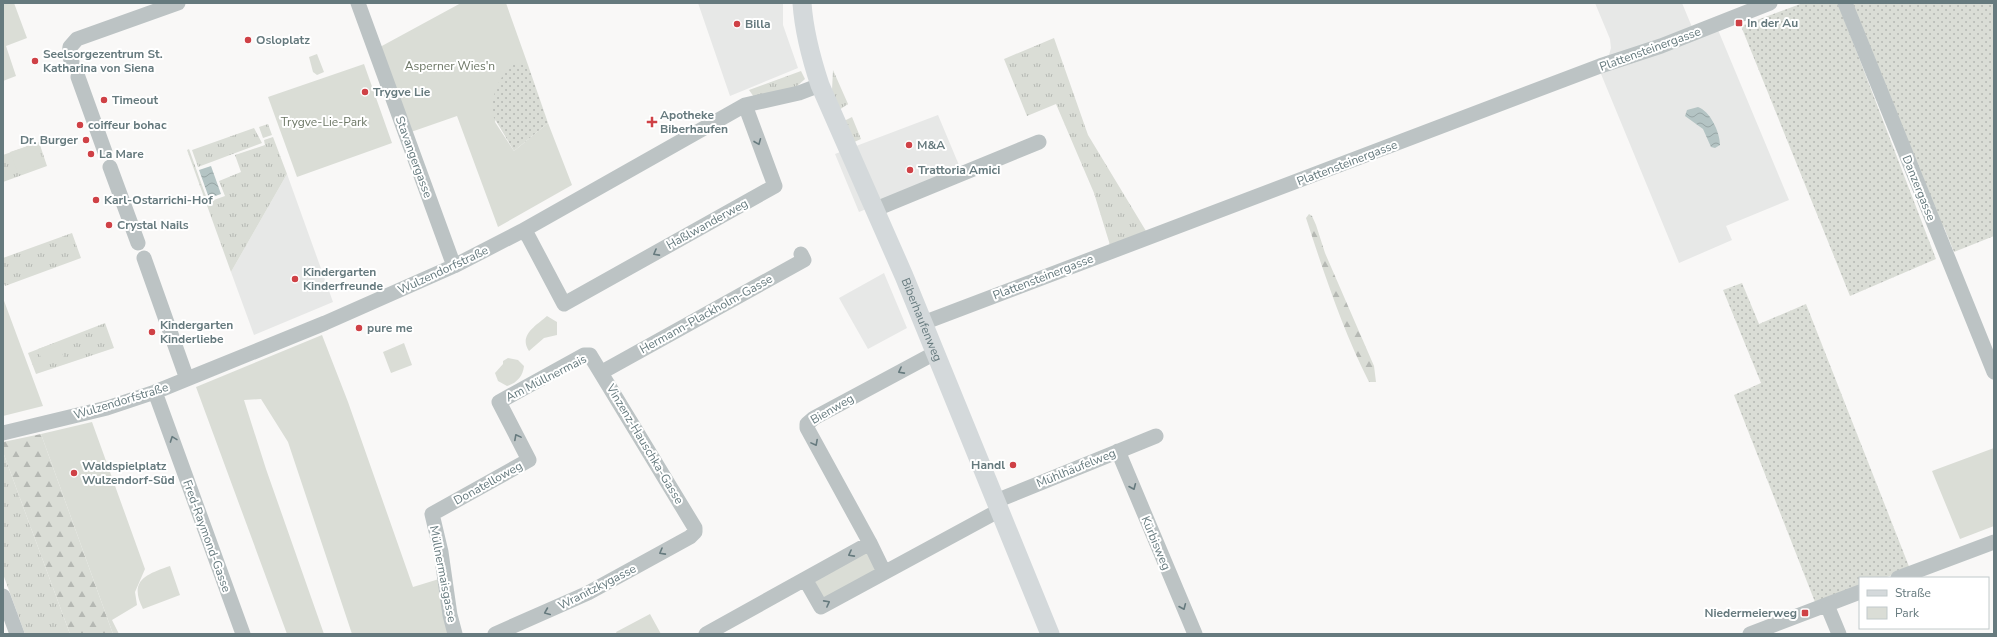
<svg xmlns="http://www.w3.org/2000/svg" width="1997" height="637" font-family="'Nunito Sans',sans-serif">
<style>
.built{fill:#e7e8e7}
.grass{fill:url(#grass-tufts)}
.forest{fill:url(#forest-firs)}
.park{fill:#daddd6}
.garden{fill:url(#garden-dots)}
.water{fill:url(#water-waves)}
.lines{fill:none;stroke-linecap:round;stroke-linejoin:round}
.minor{stroke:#bcc3c4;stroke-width:15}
.major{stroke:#d4d9db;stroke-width:19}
.oneway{stroke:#667a7e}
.poi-dot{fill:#cf4146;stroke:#fff;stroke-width:1.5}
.labels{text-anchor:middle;stroke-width:4;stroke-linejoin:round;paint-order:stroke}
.poi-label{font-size:12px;font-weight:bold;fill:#667a7e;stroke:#fff;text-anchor:start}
.street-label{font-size:12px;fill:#667a7e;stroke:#fff}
.park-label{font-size:12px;fill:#6d7766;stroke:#fff}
</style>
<defs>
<pattern id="grass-tufts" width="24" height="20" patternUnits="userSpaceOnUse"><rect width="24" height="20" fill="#daddd6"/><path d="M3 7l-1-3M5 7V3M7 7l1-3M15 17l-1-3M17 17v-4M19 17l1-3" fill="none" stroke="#b5b8b3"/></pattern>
<pattern id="forest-firs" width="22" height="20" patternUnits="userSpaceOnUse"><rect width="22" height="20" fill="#daddd6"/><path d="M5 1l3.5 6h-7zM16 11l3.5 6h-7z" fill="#b5b8b3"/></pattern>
<pattern id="garden-dots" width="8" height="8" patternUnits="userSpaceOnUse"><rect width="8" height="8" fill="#daddd6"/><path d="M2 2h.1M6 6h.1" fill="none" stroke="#b5b8b3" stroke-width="1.8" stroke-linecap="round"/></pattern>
<pattern id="water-waves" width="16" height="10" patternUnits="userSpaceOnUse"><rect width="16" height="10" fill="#b4c4c4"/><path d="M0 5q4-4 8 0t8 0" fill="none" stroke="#96a4a4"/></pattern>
</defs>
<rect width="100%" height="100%" fill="#f9f8f7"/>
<path class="built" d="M698,3H783V25L798,68L730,96Z
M1595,3H1682L1692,27L1713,18L1789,200L1726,226L1732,240L1679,263L1601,74L1597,60L1609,55L1611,48L1610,39Z
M938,115L961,170L859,212L835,154Z
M287,174L333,302L254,335L231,272Z
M884,273L907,328L868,349L839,298Z"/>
<path class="grass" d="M1054,38L1088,135L1146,231L1110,245L1094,193L1056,104L1027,116L1004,59Z
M833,70L848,104L839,110L832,90Z
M801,71L805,79L796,87L754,97L749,90Z
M852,117L861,139L852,143L844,121Z
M268,124L272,135L263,138L259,127Z
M254,128L262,143L198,167L192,150Z
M273,137L287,174L231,272L187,150L189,149L208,202L225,196L219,181L241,172L235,155L265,145L264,140Z
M39,142L47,166L3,182V155Z
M72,233L81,258L5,286L3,281V258Z
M105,323L114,348L36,374L28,353Z
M3,452L70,634H25L3,574Z"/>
<path class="forest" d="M1309,214L1312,216L1316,225L1325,253L1374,366L1376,382H1369C1343,331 1324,273 1306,218Z
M41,434L113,634H70L3,452V442Z"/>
<path class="park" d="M3,3H14L27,38L6,46L16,76L3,81Z
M461,3H506L528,65H513L495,122L514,151L548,123L572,185L498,227L457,116L411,132L380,47Z
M317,54L324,72L317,75L313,72L309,57Z
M364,64L392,143L297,177L268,97Z
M37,143L44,164L18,173L10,152Z
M3,298L43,406L3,416Z
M547,316L557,322V335L544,338L529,351C518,335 537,325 547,316Z
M322,335L348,402L413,587L439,579L449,634H352L288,442L261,399L244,400L266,469L324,634H287L196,387Z
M58,342L64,358L44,367L38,349Z
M404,343L412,365L391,373L383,352Z
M508,358L518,360L524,366C523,376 517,383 507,386L498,381L495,373L503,364V361Z
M92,422L145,569L135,592L137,605L112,620L119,634H113L41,434Z
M1994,448V526L1960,539L1932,471Z
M867,552L876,570L823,599L814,580Z
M170,566L180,595L143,609C128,580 147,574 170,566Z
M650,614L661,634H617L616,632Z"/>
<path class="garden" d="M1803,3H1838L1936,259L1850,296L1741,26Z
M1848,3H1994V236L1954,252L1944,227L1939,225Z
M513,65H528L548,123L514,151L490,111C494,94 498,76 513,65Z
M1742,283L1759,324L1806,304L1910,569L1884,578H1860V586L1815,602L1734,395L1761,383L1723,290Z"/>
<path class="water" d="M1698,107C1710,111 1720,132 1720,145L1715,148L1711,147L1703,129L1685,116L1687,110Z
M211,166L221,194L209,198L199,170Z"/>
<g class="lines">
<path class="minor" d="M358,3L454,266
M1845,3L1994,372
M72,62L69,55L70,47L77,39L178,3
M78,77L105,152
M110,167L138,243
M876,209L1039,142
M522,231L528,236L564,304L775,186L745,105
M144,258L187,379
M923,323L1600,66L1661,46L1770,3
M602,372L804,260L801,254
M155,392L243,634
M3,433L107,408L155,392L325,323L454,266L522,231L745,105L799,93L820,85
M1118,451L1195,634
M996,501L1156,436
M870,543L807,428V424L814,418L935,353
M1898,578L1994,542
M805,579L821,607L1000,510
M3,596L17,634
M1827,605L1839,634
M455,634L450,615L441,552L432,514L529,460L499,402L584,355H590L695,528V532L690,537L588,593L495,634
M706,634L870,543L884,572
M1750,634L1860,592"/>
<path class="major" id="s1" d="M802,3C804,32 811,58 820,85L904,276L1050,634"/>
</g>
<defs><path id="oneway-chevron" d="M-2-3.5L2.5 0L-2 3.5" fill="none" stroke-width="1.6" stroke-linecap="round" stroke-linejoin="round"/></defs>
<g class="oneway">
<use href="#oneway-chevron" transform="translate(758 142) rotate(68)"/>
<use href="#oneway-chevron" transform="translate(656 253) rotate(151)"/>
<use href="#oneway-chevron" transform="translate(901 371) rotate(152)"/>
<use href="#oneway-chevron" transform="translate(517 437) rotate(-118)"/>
<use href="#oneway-chevron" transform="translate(173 439) rotate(-110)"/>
<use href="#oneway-chevron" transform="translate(815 443) rotate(62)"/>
<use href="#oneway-chevron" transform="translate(1133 487) rotate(67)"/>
<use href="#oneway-chevron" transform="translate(662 552) rotate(151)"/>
<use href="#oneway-chevron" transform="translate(851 554) rotate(152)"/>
<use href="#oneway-chevron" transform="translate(827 603) rotate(-28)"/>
<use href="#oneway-chevron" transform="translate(1183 607) rotate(67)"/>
<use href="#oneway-chevron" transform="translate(547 612) rotate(157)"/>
</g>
<g class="poi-dot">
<rect x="1735" y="19" width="8" height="8" rx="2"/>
<circle cx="737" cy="24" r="4"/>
<circle cx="248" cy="40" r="4"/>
<circle cx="35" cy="61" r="4"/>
<circle cx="365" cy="92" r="4"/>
<circle cx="104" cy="100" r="4"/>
<path d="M650 116h4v4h4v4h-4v4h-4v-4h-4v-4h4z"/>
<circle cx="80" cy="125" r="4"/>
<circle cx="86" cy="140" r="4"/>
<circle cx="909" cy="145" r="4"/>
<circle cx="91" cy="154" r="4"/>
<circle cx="910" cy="170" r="4"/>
<circle cx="96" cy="200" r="4"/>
<circle cx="109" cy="225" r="4"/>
<circle cx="295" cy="279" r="4"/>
<circle cx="359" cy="328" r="4"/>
<circle cx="152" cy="332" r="4"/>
<circle cx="1013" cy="465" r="4"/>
<circle cx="74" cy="473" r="4"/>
<rect x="1801" y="609" width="8" height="8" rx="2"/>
</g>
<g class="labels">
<g class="poi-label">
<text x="1747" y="27">In der Au</text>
<text x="745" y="28">Billa</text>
<text x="256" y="44">Osloplatz</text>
<text x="43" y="58">Seelsorgezentrum St.<tspan x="43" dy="14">Katharina von Siena</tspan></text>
<text x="373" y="96">Trygve Lie</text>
<text x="112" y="104">Timeout</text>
<text x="660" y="119">Apotheke<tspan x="660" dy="14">Biberhaufen</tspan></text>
<text x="88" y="129">coiffeur bohac</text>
<text x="78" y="144" text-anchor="end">Dr. Burger</text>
<text x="917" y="149">M&amp;A</text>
<text x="99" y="158">La Mare</text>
<text x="918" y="174">Trattoria Amici</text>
<text x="104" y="204">Karl-Ostarrichi-Hof</text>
<text x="117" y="229">Crystal Nails</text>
<text x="303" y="276">Kindergarten<tspan x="303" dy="14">Kinderfreunde</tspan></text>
<text x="160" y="329">Kindergarten<tspan x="160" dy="14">Kinderliebe</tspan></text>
<text x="367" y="332">pure me</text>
<text x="1005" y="469" text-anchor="end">Handl</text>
<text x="82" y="470">Waldspielplatz<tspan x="82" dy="14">Wulzendorf-Süd</tspan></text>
<text x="1797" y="617" text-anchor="end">Niedermeierweg</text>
</g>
<g class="street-label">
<text transform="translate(1650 49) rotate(-20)" y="4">Plattensteinergasse</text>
<text transform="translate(414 157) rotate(70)" y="4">Stavangergasse</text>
<text transform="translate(1347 163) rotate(-21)" y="4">Plattensteinergasse</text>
<text transform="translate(1919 188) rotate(68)" y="4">Danzergasse</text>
<text transform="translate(707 224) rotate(-29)" y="4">Haßlwanderweg</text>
<text transform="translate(443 270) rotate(-25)" y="4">Wulzendorfstraße</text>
<text transform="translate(1043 277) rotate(-21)" y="4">Plattensteinergasse</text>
<text transform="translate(706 314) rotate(-29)" y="4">Hermann-Plackholm-Gasse</text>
<text dy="4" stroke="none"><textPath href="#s1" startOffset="340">Biberhaufenweg</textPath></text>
<text transform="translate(546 378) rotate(-27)" y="4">Am Müllnermais</text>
<text transform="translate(121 401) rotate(-17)" y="4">Wulzendorfstraße</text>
<text transform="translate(832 409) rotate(-30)" y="4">Bienweg</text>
<text transform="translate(645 444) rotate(59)" y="4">Vinzenz-Hauschka-Gasse</text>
<text transform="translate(1076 468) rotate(-22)" y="4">Mühlhäufelweg</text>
<text transform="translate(488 483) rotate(-29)" y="4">Donatelloweg</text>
<text transform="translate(207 536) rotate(70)" y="4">Fred-Raymond-Gasse</text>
<text transform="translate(1156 543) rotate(67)" y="4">Kürbisweg</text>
<text transform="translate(443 574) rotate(79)" y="4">Müllnermaisgasse</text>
<text transform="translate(597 587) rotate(-27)" y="4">Wranitzkygasse</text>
</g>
<g class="park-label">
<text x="450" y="70">Asperner Wies'n</text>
<text x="324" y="126">Trygve-Lie-Park</text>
</g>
</g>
<rect width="1997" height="637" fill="none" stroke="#667a7e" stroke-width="8"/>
<rect x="1859" y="577" width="130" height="52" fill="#ffffff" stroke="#c2cacb"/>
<rect x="1867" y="590" width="20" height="6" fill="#d4d9db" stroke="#c2cacb"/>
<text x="1895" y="597" font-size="12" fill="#667a7e">Straße</text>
<rect x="1867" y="607" width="20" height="12" fill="#daddd6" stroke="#c2cacb"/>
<text x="1895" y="617" font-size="12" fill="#667a7e">Park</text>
</svg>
